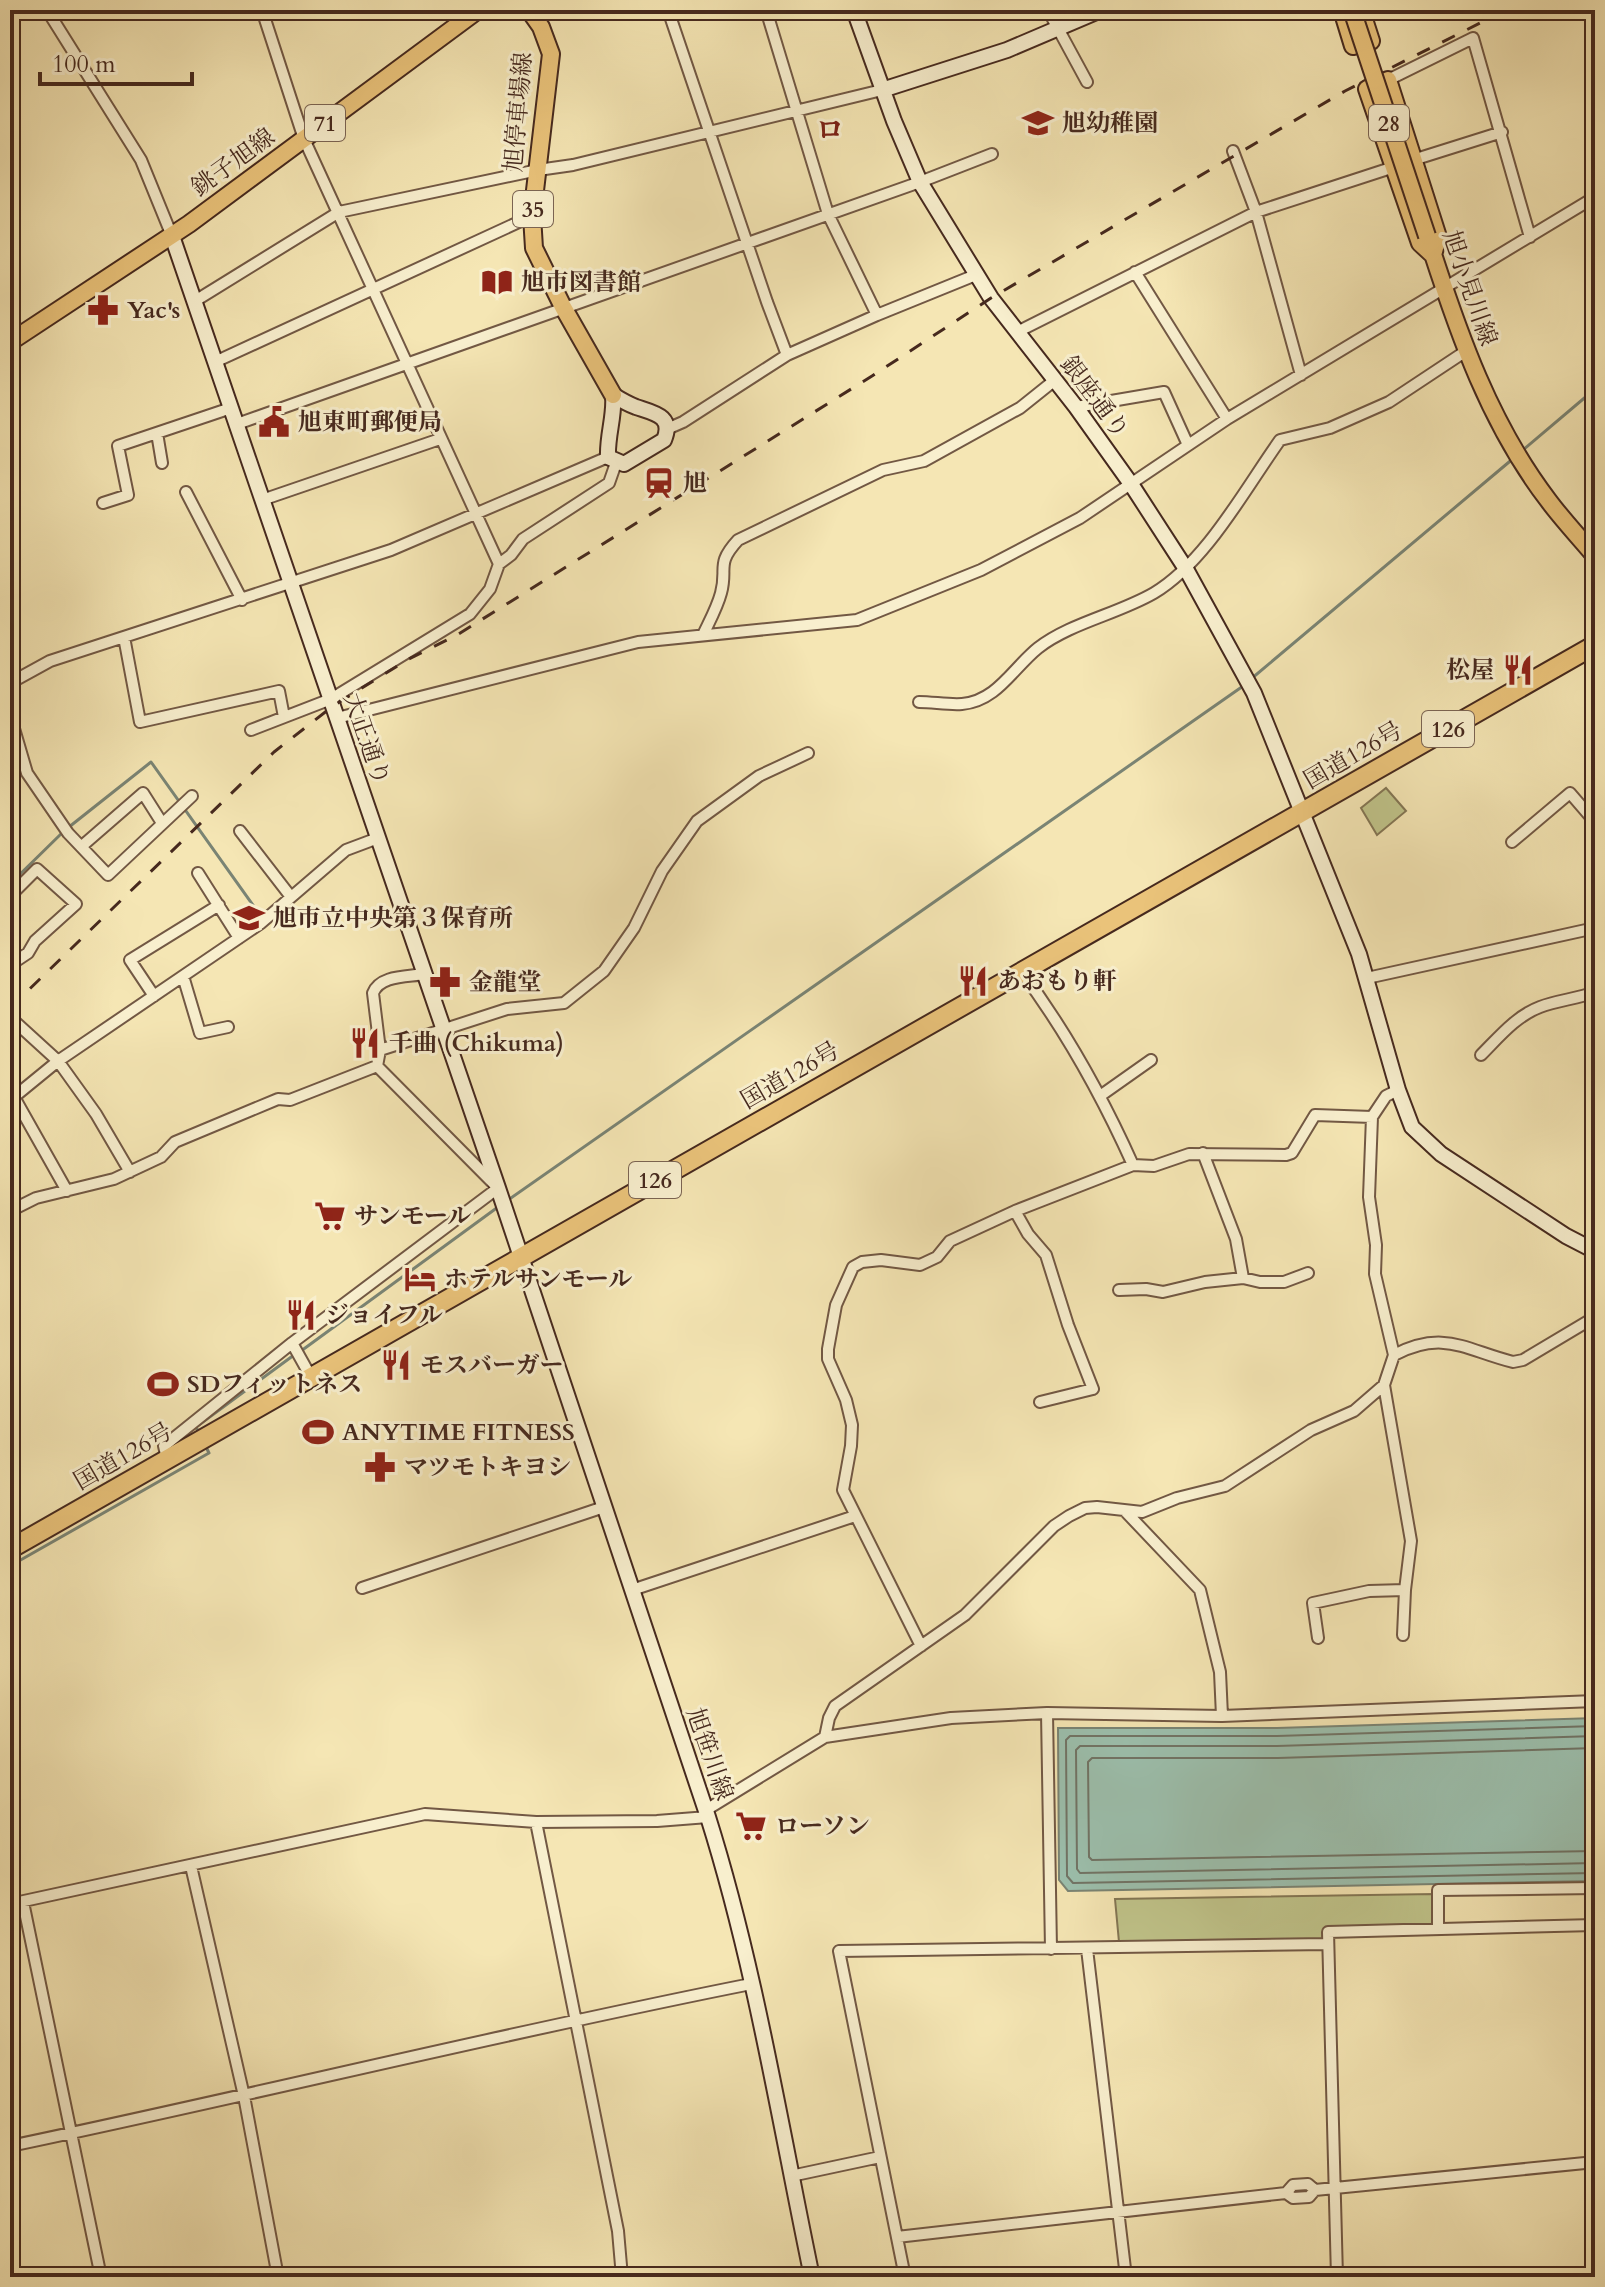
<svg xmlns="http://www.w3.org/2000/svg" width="1605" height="2287" font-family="Cardo,'Noto Serif JP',serif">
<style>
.green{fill:#c0c48a;stroke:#837654;stroke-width:2}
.water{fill:#9cc0ae;stroke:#7a8474;stroke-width:2}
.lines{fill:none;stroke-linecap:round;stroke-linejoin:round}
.shore{stroke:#717466;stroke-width:2}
.stream{stroke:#7a8474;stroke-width:3}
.street-casing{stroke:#725844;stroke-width:14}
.secondary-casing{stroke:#46291e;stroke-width:18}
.primary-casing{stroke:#46291e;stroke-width:20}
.highway-casing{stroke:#46291e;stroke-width:22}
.street{stroke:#f8efce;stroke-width:10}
.secondary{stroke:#f8efce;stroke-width:14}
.primary{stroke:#eac37a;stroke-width:16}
.highway{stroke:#eac37a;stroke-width:18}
.rail{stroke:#46291e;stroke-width:3;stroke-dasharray:14 14;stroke-linecap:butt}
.primary-bridge-casing{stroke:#46291e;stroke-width:20;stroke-linecap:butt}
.primary-bridge{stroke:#eac37a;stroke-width:16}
.labels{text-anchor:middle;stroke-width:6;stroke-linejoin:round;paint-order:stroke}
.shield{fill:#f8efce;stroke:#7b6453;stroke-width:2}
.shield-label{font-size:22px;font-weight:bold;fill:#46291e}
.street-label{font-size:24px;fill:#46291e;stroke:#f8efce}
.poi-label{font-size:24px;font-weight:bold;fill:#46291e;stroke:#f8efce;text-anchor:start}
.quarter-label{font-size:28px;font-weight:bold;fill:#7a1f14;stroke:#f8efce}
</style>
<rect width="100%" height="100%" fill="#f5e6b4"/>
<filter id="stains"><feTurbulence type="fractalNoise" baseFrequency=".0025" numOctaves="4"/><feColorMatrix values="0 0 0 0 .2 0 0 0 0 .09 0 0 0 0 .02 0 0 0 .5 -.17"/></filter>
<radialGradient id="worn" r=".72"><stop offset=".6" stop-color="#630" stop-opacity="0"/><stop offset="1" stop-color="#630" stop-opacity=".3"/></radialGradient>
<path class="green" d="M1386,788L1406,811L1377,835L1361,808Z
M1434,1894V1924L1325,1928L1324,1940L1119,1942L1115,1899Z"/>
<path class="water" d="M1595,1718V1881L1068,1891L1059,1880L1058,1728H1277Z"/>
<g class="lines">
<path class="shore" d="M1595,1726L1277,1736H1070L1066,1740L1067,1876L1073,1883L1595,1873
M1595,1736L1277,1746H1080L1076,1750L1077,1869L1080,1873L1595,1863
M1595,1748L1278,1758H1092L1088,1762L1089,1857L1092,1860L1595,1851"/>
<path class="stream" d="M1523,450L1595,389
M1251,679L1515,457
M69,827L151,762L260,915
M10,884L63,832
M508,1200L1246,684
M301,1351L498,1207
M199,1433L196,1427L294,1355
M10,1566L209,1453L206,1447"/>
<defs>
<path id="street" d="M47,10L141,160L172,236
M668,10L767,302L787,355
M774,10L767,13L828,214L877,315
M1048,10L1087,82
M1388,80L1473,38L1530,237
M1233,151L1256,212L1301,375
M1413,160L1502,132
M1135,272L1227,419
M195,301L339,212L538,170L573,165L882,90
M1017,332L1256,212L1394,167
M217,361L532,216
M1076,407L1164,392L1188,445
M237,424L920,182L992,154
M667,429L683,422L787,355L877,315L978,274
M157,433L162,463
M186,492L242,600
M262,500L440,439
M103,503L128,495L118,446L231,408
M499,564L511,555L523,539L609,483L616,463
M703,635C709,622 717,608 721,593C728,568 715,565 738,540L883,470L924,461L1020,408L1055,380
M124,637L140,722L279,691L284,717
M10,683L50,661L391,550L608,457
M919,702C933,702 948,705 962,704C997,701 1013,668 1038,648C1070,623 1118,614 1154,593C1206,562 1245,489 1280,440L1330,428L1389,402L1466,351
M10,715L27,773L68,833L108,875L192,796
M337,718L638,642L857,620L981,570L1080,518L1227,419L1595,197
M251,730L331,699L470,614L490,589L499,564L304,139L262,10
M240,831L291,897
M1512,842L1570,793L1595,822
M82,846L143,793L162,823
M198,873L239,938
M10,896L37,869L76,904L35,941L28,953L10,965
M1021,971C1066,1031 1102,1096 1133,1165
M183,976L200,1033L228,1027
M1367,978L1595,928
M154,996L130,960L219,905
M12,1019L58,1061L96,1114L130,1172
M380,1050L507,1009L564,1003L604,971L634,928L662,871L697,821L759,776L808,753
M1481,1055C1499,1037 1516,1016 1540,1007C1558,1000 1577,999 1595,992
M1398,1090L1386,1096L1372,1117L1369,1197L1376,1245L1375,1274L1394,1355L1384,1385L1411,1541L1405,1590
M1100,1096L1151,1060
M1203,1153L1236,1239L1243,1278
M67,1191L14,1097L58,1061L261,923L346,850L378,838
M10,1211L36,1198L114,1179L161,1157L175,1142L278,1099L290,1100L377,1066
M1015,1211L1028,1234L1046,1255L1068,1325L1093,1389L1040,1402
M1119,1290L1146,1289L1163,1292L1205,1282L1243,1278L1260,1282H1284L1308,1273
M292,1343L311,1377
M1394,1355C1444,1329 1465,1350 1513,1362L1523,1360L1595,1317
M167,1459L164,1446L292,1343L498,1188L377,1066L380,1050L373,993C380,975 407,977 424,974
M1125,1511L1200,1590L1220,1672L1222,1716
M10,1529L23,1542
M362,1588L604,1507
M632,1590L855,1516
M1318,1638L1313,1603L1369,1591L1405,1590L1403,1635
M921,1646L843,1490L851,1446L852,1425L846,1400L828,1359V1349L836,1305L853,1267L862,1262L881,1260L920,1265L937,1257L950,1241L1015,1211L1133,1165L1154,1166L1189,1154L1286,1155L1292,1153L1315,1115L1372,1117
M1047,1713L1051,1949
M825,1737L829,1718L835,1706L965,1615L1054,1526L1069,1516L1085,1508L1097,1507L1142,1512L1177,1498L1225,1486L1311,1430L1354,1411L1384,1385
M706,1810L825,1737L951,1718L1047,1713L1222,1716L1595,1701
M536,1822L618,2231L622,2277
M191,1866L244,2096L278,2277
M23,1902L101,2277
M10,1904L425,1814L536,1822L657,1821L708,1817
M1438,1927V1890L1595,1888
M1087,1949L1126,2277
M10,2146C258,2094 503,2033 751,1984
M791,2176L880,2157
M1315,2190L1308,2184L1293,2185L1286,2193L1293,2198L1309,2197L1315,2190L1595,2162
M897,2237L1286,2193
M905,2277L839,1951L1328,1944
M1337,2277L1328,1932L1595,1925"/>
<path id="secondary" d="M854,10L894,121L920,182L991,298L1076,407L1131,484L1186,569L1254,693L1359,954L1398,1090L1412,1127L1441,1154L1566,1236L1595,1251
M882,90L1007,50L1101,10
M172,236L498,1188L708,1817C755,1966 780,2124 812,2277
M613,395C621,400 628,404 636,407C654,413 674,416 664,440L624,464L608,457C607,435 615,416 613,395Z"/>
<path id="primary" d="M529,10L541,27L551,54L532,216L534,248L563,307L613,395
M1342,10L1353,46L1371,41L1361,10
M1388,80L1438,237L1433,255L1420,243L1367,89Z
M1430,245C1459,335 1490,424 1548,500C1562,519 1579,537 1595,556
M10,342L189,224L478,10"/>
<path id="highway" d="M10,1549L1595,645"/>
</defs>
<use href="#street" class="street-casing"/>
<use href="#secondary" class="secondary-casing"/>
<use href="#primary" class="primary-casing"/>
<use href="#highway" class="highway-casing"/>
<use href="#street" class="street"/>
<use href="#secondary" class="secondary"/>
<use href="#primary" class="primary"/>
<use href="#highway" class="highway"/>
<path class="rail" d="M10,1008L274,752L333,706L407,660L457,635L872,376L991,298L1345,91L1506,10"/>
<defs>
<path id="primary-bridge" d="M1352,10L1427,236"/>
</defs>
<use href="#primary-bridge" class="primary-bridge-casing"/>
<use href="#primary-bridge" class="primary-bridge"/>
</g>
<defs>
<symbol id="school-bare" viewBox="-9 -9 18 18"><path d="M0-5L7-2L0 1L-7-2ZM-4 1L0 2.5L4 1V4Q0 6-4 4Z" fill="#8f2418" stroke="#f8efce" stroke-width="2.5" paint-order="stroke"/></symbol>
<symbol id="library-bare" viewBox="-9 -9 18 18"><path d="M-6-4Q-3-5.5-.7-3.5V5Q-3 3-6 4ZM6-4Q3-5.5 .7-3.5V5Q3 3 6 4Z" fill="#8f2418" stroke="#f8efce" stroke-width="2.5" paint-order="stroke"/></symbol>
<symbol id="pharmacy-bare" viewBox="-9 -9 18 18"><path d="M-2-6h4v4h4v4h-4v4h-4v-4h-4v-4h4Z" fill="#8f2418" stroke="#f8efce" stroke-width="2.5" paint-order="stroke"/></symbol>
<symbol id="civic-bare" viewBox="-9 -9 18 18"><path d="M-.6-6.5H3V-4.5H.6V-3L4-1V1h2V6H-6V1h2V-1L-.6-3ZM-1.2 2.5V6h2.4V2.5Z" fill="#8f2418" stroke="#f8efce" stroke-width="2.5" paint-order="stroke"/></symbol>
<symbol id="station-bare" viewBox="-9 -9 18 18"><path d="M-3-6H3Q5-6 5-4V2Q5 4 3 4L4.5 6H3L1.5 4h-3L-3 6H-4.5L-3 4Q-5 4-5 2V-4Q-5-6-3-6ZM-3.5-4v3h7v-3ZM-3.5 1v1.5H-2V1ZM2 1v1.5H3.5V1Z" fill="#8f2418" stroke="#f8efce" stroke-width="2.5" paint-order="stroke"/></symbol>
<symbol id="restaurant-bare" viewBox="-9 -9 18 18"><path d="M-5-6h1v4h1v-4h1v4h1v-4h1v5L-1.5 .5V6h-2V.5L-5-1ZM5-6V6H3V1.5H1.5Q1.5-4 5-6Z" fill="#8f2418" stroke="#f8efce" stroke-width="2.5" paint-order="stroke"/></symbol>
<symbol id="supermarket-bare" viewBox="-9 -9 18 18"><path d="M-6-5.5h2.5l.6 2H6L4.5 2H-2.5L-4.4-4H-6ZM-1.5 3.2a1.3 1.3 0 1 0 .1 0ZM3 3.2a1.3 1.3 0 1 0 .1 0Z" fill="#8f2418" stroke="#f8efce" stroke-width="2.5" paint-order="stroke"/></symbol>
<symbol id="hotel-bare" viewBox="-9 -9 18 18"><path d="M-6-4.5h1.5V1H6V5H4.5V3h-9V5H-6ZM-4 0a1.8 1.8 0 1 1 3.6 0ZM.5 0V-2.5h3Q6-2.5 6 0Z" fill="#8f2418" stroke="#f8efce" stroke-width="2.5" paint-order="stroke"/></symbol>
<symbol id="stadium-bare" viewBox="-9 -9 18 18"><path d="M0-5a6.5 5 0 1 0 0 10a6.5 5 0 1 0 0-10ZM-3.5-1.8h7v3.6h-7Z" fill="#8f2418" stroke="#f8efce" stroke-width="2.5" paint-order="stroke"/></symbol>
</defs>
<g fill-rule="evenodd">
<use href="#school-bare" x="1016" y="101" width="44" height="44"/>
<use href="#library-bare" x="475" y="260" width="44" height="44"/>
<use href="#pharmacy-bare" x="81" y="288" width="44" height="44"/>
<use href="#civic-bare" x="252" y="400" width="44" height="44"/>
<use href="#station-bare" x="637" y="461" width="44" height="44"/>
<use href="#restaurant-bare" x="1496" y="648" width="44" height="44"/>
<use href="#school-bare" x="227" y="896" width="44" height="44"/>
<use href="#restaurant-bare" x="951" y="959" width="44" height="44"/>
<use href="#pharmacy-bare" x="423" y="960" width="44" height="44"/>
<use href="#restaurant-bare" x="343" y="1021" width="44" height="44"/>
<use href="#supermarket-bare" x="308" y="1194" width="44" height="44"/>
<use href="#hotel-bare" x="398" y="1257" width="44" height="44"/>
<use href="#restaurant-bare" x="279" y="1293" width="44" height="44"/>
<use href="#restaurant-bare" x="374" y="1343" width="44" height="44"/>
<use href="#stadium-bare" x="141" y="1362" width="44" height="44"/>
<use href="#stadium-bare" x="296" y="1410" width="44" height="44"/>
<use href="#pharmacy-bare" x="358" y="1445" width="44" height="44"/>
<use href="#supermarket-bare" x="729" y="1804" width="44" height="44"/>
</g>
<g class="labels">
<g class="shield">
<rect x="305" y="105" width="40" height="36" rx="6"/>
<rect x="1369" y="105" width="40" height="36" rx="6"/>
<rect x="513" y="191" width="40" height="36" rx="6"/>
<rect x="1422" y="711" width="52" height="36" rx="6"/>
<rect x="629" y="1162" width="52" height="36" rx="6"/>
</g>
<g class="shield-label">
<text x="325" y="131">71</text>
<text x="1389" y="131">28</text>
<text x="533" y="217">35</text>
<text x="1448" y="737">126</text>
<text x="655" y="1188">126</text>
</g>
<g class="street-label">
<text transform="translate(518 112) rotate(-85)" y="8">旭停車場線</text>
<text transform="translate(233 162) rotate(-36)" y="8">銚子旭線</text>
<text transform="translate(1470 288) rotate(71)" y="8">旭小見川線</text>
<text transform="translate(1095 397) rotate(53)" y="8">銀座通り</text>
<text transform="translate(367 739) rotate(71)" y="8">大正通り</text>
<text transform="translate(1353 755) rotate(-30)" y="8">国道126号</text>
<text transform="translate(790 1075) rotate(-30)" y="8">国道126号</text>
<text transform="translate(123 1456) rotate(-30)" y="8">国道126号</text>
<text transform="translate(710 1754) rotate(71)" y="8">旭笹川線</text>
</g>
<g class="poi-label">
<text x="1062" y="131">旭幼稚園</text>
<text x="521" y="290">旭市図書館</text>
<text x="127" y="318">Yac's</text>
<text x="298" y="430">旭東町郵便局</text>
<text x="683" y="491">旭</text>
<text x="1494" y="678" text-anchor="end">松屋</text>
<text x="273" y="926">旭市立中央第３保育所</text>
<text x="997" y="989">あおもり軒</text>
<text x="469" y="990">金龍堂</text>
<text x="389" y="1051">千曲 (Chikuma)</text>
<text x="354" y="1224">サンモール</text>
<text x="444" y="1287">ホテルサンモール</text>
<text x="325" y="1323">ジョイフル</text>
<text x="420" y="1373">モスバーガー</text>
<text x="187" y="1392">SDフィットネス</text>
<text x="342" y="1440">ANYTIME FITNESS</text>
<text x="404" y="1475">マツモトキヨシ</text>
<text x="775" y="1834">ローソン</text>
</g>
<g class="quarter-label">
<text x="830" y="139">ロ</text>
</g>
</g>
<rect width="1605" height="2287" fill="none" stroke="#f5e6b4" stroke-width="40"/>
<rect x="12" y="12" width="1581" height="2263" fill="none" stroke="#46291e" stroke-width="4"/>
<rect x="20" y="20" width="1565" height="2247" fill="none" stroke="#46291e" stroke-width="2"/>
<path d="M40 72v12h152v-12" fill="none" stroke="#46291e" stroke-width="4"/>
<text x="52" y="72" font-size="24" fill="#46291e" stroke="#f8efce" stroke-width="6" paint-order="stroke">100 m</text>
<rect width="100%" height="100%" filter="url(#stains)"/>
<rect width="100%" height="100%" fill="url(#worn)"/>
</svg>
